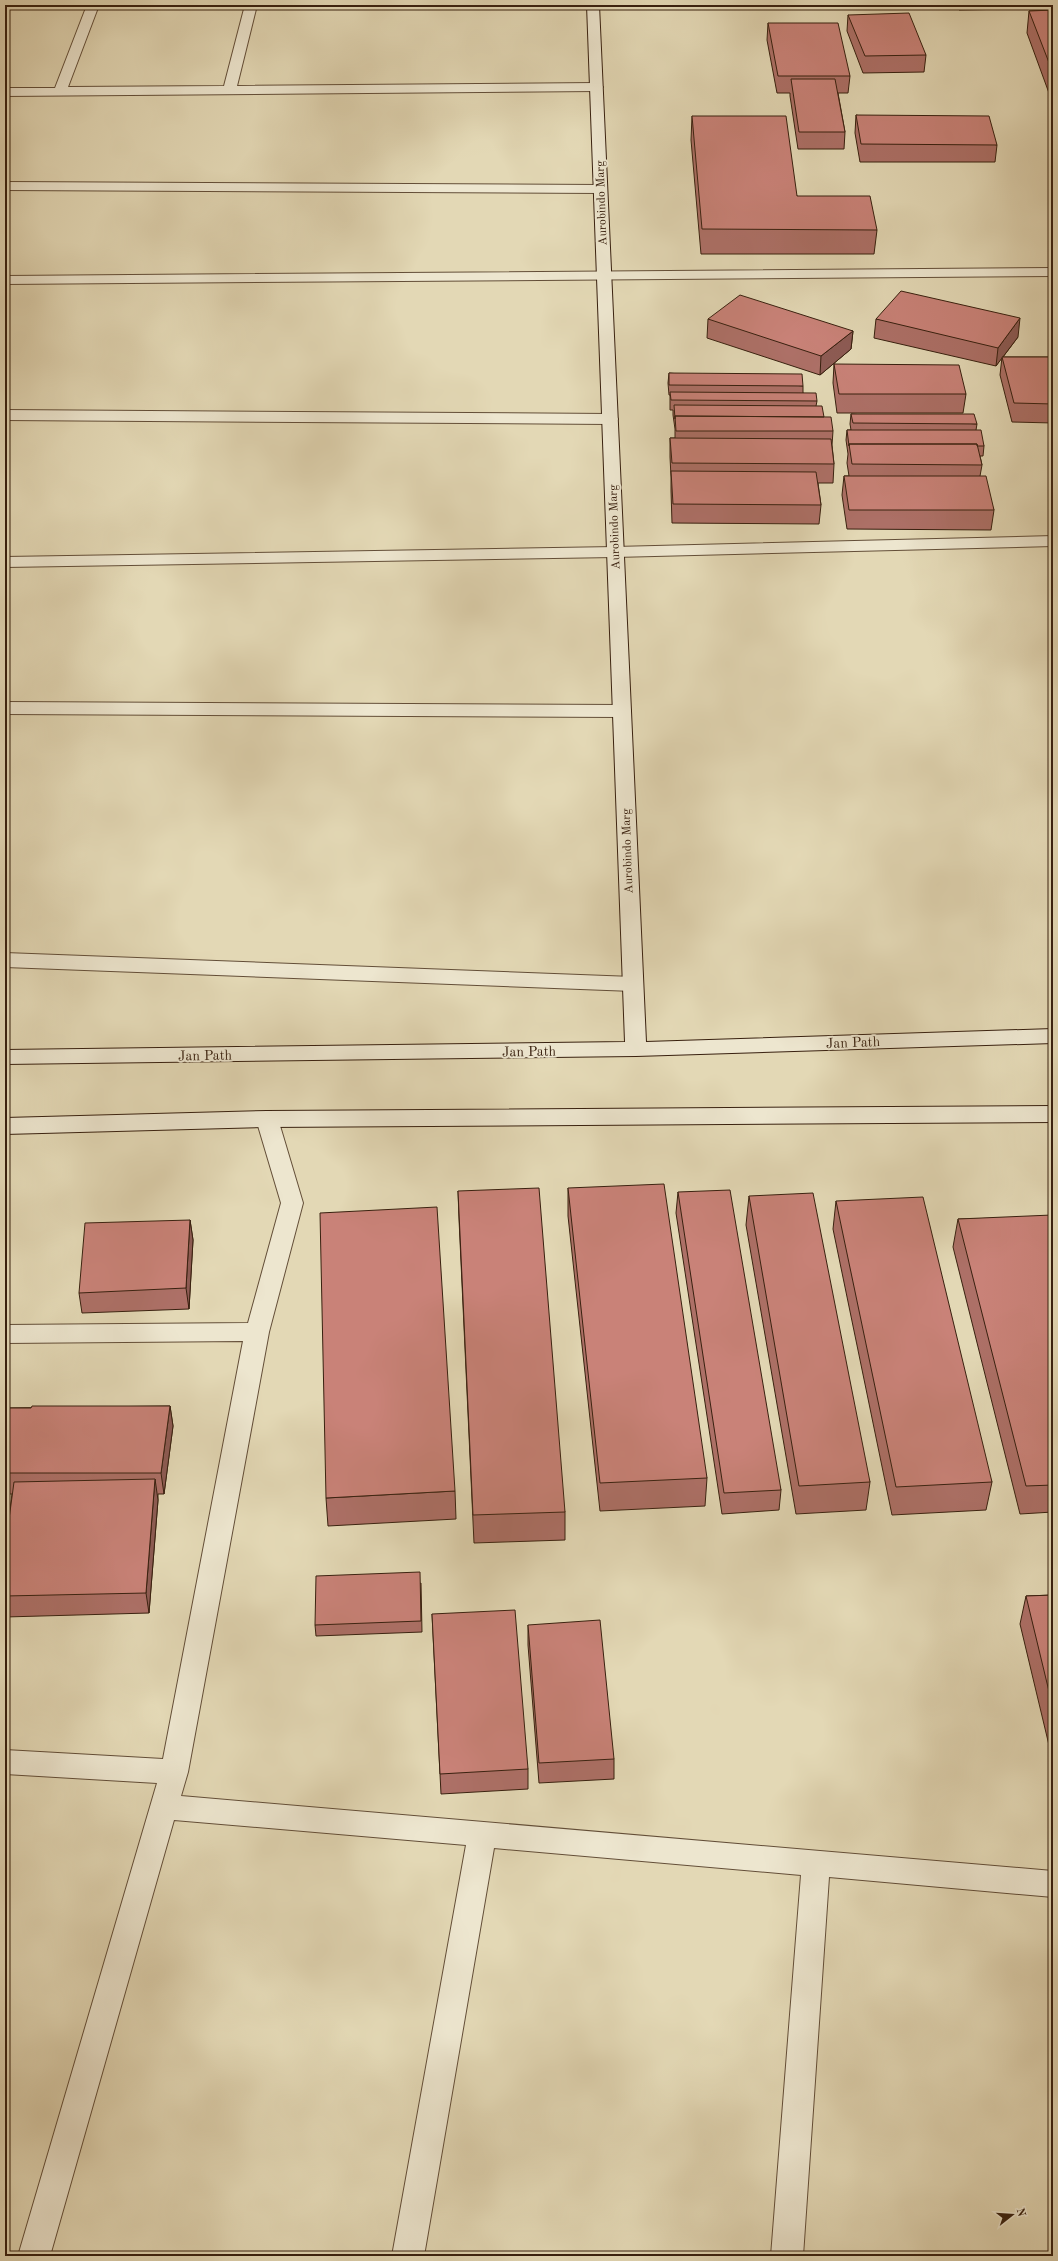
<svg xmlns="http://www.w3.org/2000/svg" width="1058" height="2261" font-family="'Old Standard TT',serif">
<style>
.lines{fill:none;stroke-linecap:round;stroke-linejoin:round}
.street-casing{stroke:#634e38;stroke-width:2}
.secondary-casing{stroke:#38200f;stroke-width:2}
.street{fill:#ede6cf;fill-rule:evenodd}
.secondary{fill:#ede6cf;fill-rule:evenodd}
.wall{fill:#ad7067;stroke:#38200f}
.shaded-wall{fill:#8d5b54;stroke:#38200f}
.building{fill:#c98278;stroke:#38200f}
.labels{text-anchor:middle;stroke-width:4;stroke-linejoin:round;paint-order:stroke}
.far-street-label{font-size:12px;fill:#38200f;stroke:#ede6cf}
.street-label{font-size:14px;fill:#38200f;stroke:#ede6cf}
</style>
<rect width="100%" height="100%" fill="#e3d8b5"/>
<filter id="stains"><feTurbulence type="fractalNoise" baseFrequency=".005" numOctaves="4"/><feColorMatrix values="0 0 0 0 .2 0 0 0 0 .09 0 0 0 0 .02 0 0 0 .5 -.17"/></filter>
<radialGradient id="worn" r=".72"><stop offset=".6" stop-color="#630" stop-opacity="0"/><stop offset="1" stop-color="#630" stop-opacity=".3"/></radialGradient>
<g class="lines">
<defs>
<path id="street" d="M87,5H99L68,87L224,86L245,5H257L237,86L596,83L603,87L596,91L5,96V88H55Z
M5,182L600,185L607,189L600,193L5,190Z
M1053,268V276L5,284V276Z
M5,410L610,414L616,416L618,419L616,422L610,424L5,420Z
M1053,536V546L615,557L5,567V557L615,547Z
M5,702L622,705L629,707L631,711L629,715L622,717L5,714Z
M5,953L633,977L640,979L643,984L640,989L633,991L5,967Z
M267,1111L275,1114L278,1119L303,1203L269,1332L188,1772L181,1796L1053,1871V1897L829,1877L803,2256H771L801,1875L494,1848L424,2256H392L466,1845L174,1820L50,2256H18L157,1783L5,1774V1750L163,1759L243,1341L5,1343V1325L248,1323L281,1203L256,1119L259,1114Z"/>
<path id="secondary" d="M587,5H599L646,1042L1053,1029V1043L636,1056L5,1064V1050L625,1042Z
M1053,1106V1122L267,1127L5,1134V1118L267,1111Z"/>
</defs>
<use href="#street" class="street-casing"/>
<use href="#secondary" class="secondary-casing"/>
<use href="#street" class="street"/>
<use href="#secondary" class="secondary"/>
</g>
<path class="wall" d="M824,5H908L907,6L825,8Z
M957,5H1015L1014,9L959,10Z
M1053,10V104L1027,33L1029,11Z
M848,15L926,55L924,72L863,73L847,31Z
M768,23L850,76L848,93H838L845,132L844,149H798L790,96V93H777L767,40Z
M856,115L997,145L995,162H860L855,133Z
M692,116L797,196L877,230L874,254H701L691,140Z
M708,319L853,331L851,349L820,375L707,338Z
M876,319L1018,337L1003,357H1053V423L1012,422L1000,375L1002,357L996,366L874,338Z
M834,364L966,394L963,413H837L833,383Z
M669,373L803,386V393L817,401L816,406L833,431L832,445L834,464L833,483H818L821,505L819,524L672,523L671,491V477L670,457V438H675V429L673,415V410H670V395H669L668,383Z
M851,414L977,424L976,430L984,446L983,456H980L982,465L980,476L994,510L991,530L847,529L842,495L844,476H849L847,463L848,454L846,440L847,430H851L850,424Z
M568,1188L707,1478L705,1506L600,1511L568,1216Z
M458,1191L565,1512V1540L474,1543L459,1219Z
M678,1192L781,1490L779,1510L722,1514L676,1213Z
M749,1196L870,1482L866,1510L796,1514L746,1225Z
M836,1201L992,1482L986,1510L892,1515L833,1229Z
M1053,1217V1512L1020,1514L953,1247L958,1219Z
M190,1220L193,1240L189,1309L82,1313L79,1293Z
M170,1406L173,1426L164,1494H158V1500L149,1613L5,1617V1549L12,1494H5V1408Z
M455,1491L456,1519L328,1526L326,1498Z
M421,1583L422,1632L316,1636L315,1625Z
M1053,1595V1762L1020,1624L1026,1596Z
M432,1614L528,1769V1789L441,1794Z
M528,1625L614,1759V1779L539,1783L528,1645Z"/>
<path class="shaded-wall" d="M1020,318L1018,337L996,366L998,348Z
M853,331L851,349L820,375L821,356Z
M190,1220L193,1240L189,1309L186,1288Z
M170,1406L173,1426L164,1494L161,1473Z
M155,1479L158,1500L149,1613L146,1593Z"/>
<path class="building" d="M1053,10V73L1029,11Z
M909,13L926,55L865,56L848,15Z
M768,23H838L850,76H778Z
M791,79H835L845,132H799Z
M856,115L989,116L997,145L861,144Z
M692,116H786L797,196H870L877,230L702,229Z
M901,291L1020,318L998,348L876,319Z
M740,295L853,331L821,356L708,319Z
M1002,357H1053V404L1014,403Z
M834,364L959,365L966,394H839Z
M669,373L802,374L803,386L669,385Z
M670,392L816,393L817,401L671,400Z
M674,405L822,406L824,417L675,416V419Z
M851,414H974L977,424L853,423Z
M675,416L831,417L833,431H676Z
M847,430H981L984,446H977V444H849V446Z
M670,438L831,439L834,464L672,463Z
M849,444H977L982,465L852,464Z
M671,471L816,472L821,505L673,504Z
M844,476H986L994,510H849Z
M664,1184L707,1478L600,1483L568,1188Z
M539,1188L565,1512L473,1515L458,1191Z
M730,1190L781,1490L724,1493L678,1192Z
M813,1193L870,1482L799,1486L749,1196Z
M923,1197L992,1482L896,1487L836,1201Z
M437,1207L455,1491L326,1498L320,1213Z
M1052,1215L1053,1217V1485L1026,1486L958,1219Z
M190,1220L186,1288L79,1293L85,1223Z
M32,1406H170L161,1473H5V1408H31Z
M155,1479L146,1593L5,1596V1549L14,1482Z
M420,1572L421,1621L315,1625L316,1576Z
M1053,1595V1708L1026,1596Z
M515,1610L528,1769L440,1774L432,1614Z
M600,1620L614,1759L539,1763L528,1625Z"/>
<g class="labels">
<g class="far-street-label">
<text transform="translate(601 203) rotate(-92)" y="4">Aurobindo Marg</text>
<text transform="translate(614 527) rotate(-92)" y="4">Aurobindo Marg</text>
<text transform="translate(627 851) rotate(-92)" y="4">Aurobindo Marg</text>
</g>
<g class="street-label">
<text transform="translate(853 1042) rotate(-2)" y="5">Jan Path</text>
<text transform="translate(529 1051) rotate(-1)" y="5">Jan Path</text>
<text transform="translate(205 1055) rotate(-1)" y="5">Jan Path</text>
</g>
</g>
<rect width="1058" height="2261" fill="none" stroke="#e3d8b5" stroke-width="20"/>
<rect x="6" y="6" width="1046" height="2249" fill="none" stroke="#38200f" stroke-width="2"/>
<rect x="10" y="10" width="1038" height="2241" fill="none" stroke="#38200f"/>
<g transform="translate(1012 2215) rotate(73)" stroke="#ede6cf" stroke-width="3" paint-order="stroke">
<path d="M0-3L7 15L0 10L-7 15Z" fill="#38200f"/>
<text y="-6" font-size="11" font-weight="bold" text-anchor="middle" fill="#38200f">N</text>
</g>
<rect width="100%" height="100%" filter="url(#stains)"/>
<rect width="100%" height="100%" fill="url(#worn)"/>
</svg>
